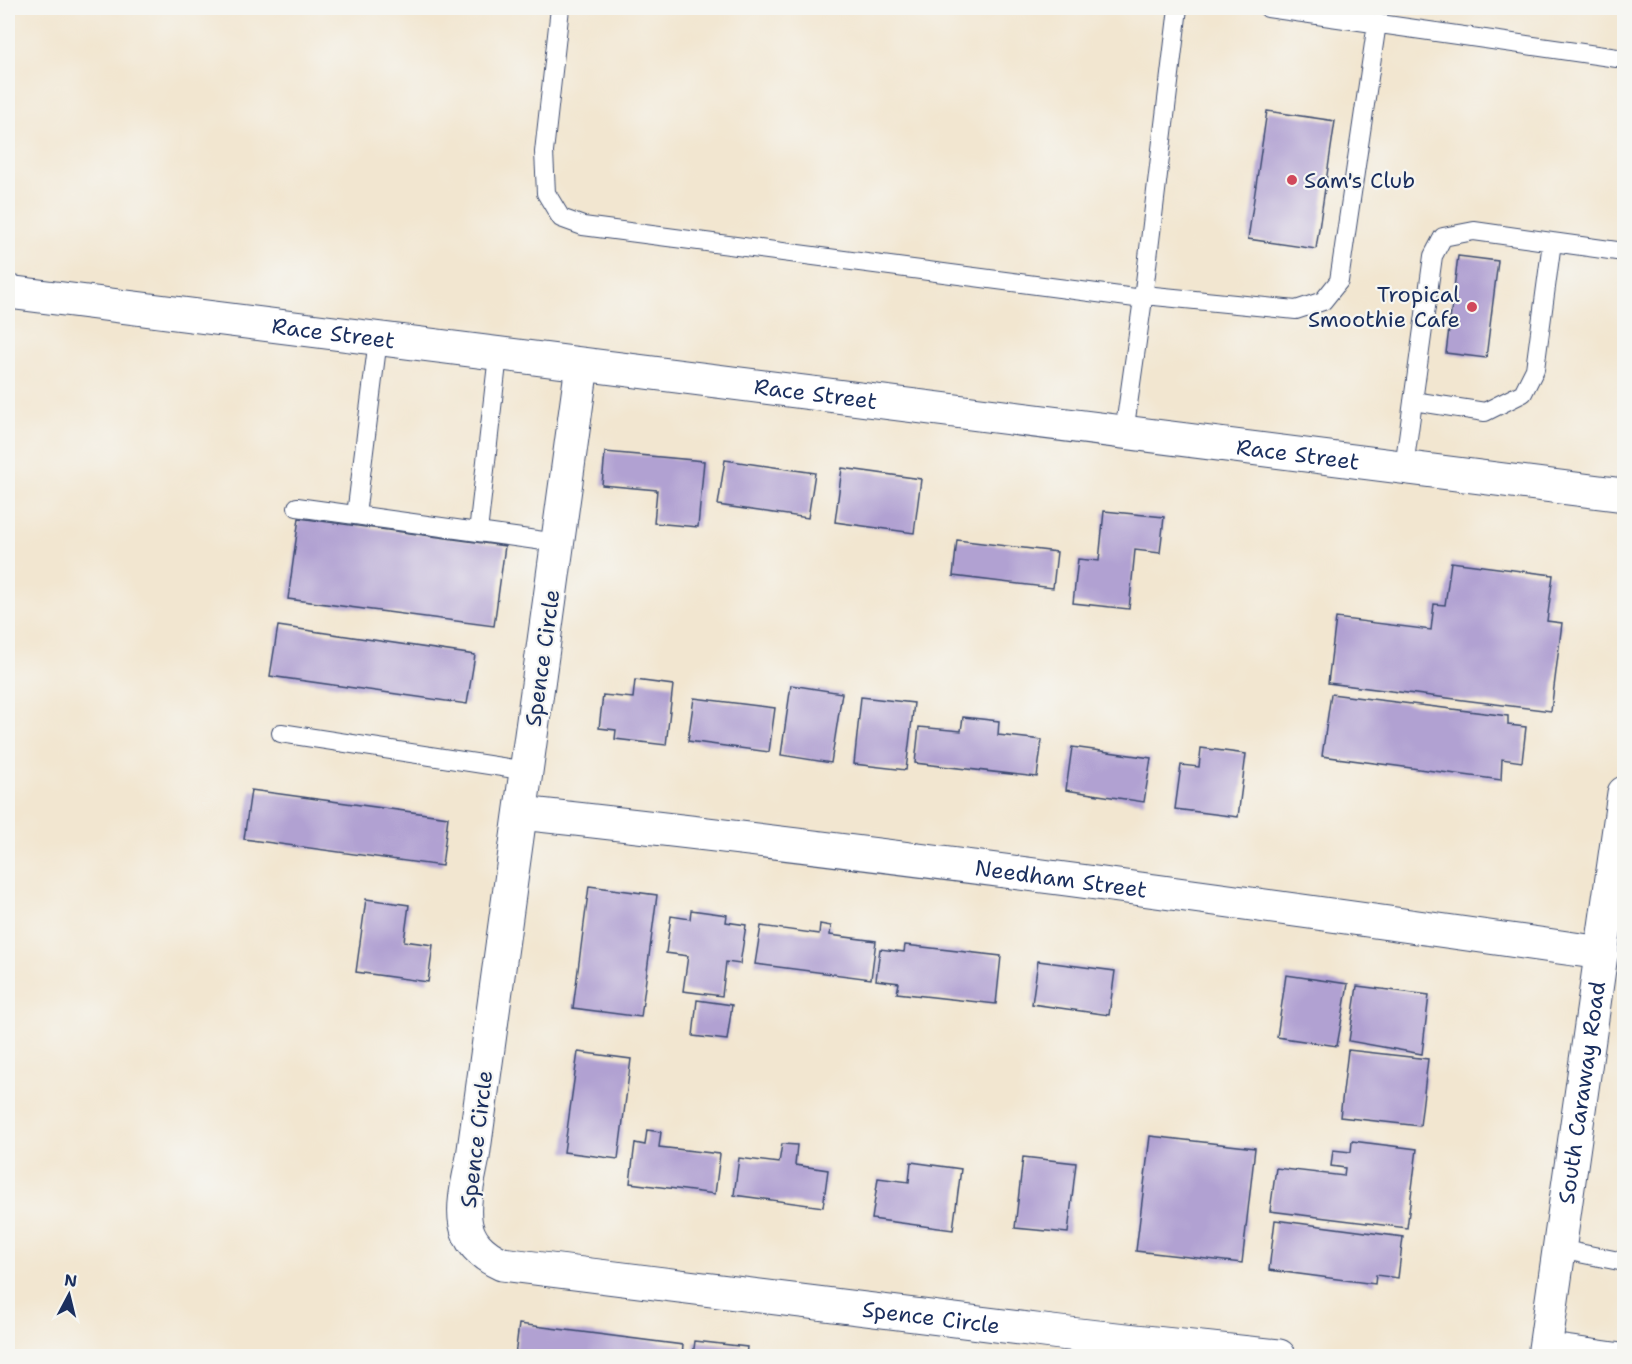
<svg xmlns="http://www.w3.org/2000/svg" width="1632" height="1364" font-family="'Shantell Sans',sans-serif">
<style>
.building{fill:#b1a1d2}
.lines{fill:none;stroke-linecap:round;stroke-linejoin:round}
.lane-casing{stroke:#3b4a6f;stroke-width:20}
.street-casing{stroke:#3b4a6f;stroke-width:35}
.secondary-casing{stroke:#3b4a6f;stroke-width:35}
.lane{stroke:#fff;stroke-width:18}
.street{stroke:#fff;stroke-width:33}
.secondary{stroke:#fff;stroke-width:33}
.poi-dot{fill:#d1495b;stroke:#f6f6f2;stroke-width:2}
.labels{text-anchor:middle;stroke-width:4.5;stroke-linejoin:round;paint-order:stroke}
.poi-label{font-size:22px;fill:#1b2f5e;stroke:#f6f6f2;text-anchor:start}
.street-label{font-size:22px;fill:#1b2f5e;stroke:#f6f6f2}
</style>
<rect width="100%" height="100%" fill="#f6f6f2"/>
<filter id="ink" filterUnits="userSpaceOnUse"><feTurbulence type="fractalNoise" baseFrequency=".0167" numOctaves="2"/><feDisplacementMap in="SourceGraphic" scale="12" xChannelSelector="R" yChannelSelector="G"/><feConvolveMatrix kernelMatrix="1 2 1 2 8 2 1 2 1" color-interpolation-filters="sRGB"/></filter>
<filter id="wash" filterUnits="userSpaceOnUse"><feTurbulence type="fractalNoise" baseFrequency=".008" numOctaves="4" result="noise"/><feDisplacementMap in="SourceGraphic" scale="24" xChannelSelector="R" yChannelSelector="G"/><feGaussianBlur stdDeviation="1.35" result="paint"/><feColorMatrix in="noise" values="0 0 0 0 0 0 0 0 0 0 0 0 0 0 0 0 0 1.4 0 .05"/><feComposite in="paint" operator="in"/></filter>
<g filter="url(#wash)">
<rect width="100%" height="100%" fill="#f2e6d0"/>
<g id="blocks">
<path class="building" d="M1267,111L1335,121L1316,249L1248,239Z
M1458,256L1498,261L1486,358L1446,353Z
M605,452L704,461L698,527L654,523L657,490L602,485Z
M725,460L815,473L808,518L718,505Z
M842,468L921,479L914,533L835,522Z
M1104,511L1164,517L1160,553L1135,550L1129,609L1073,603L1078,559L1099,561Z
M299,518L505,546L494,626L288,599Z
M957,540L1057,552L1053,588L953,576Z
M1451,562L1553,575L1547,621L1562,623L1551,711L1328,683L1336,618L1431,630L1434,604L1445,605Z
M278,626L475,655L467,704L270,676Z
M635,680L673,685L666,745L615,739L616,730L599,728L603,695L633,698Z
M791,685L842,693L831,763L781,755Z
M1331,694L1508,716V725L1526,727L1522,762L1502,759L1501,780L1322,756Z
M861,697L914,703L906,770L854,764Z
M694,698L775,708L769,752L688,741Z
M963,717L999,721L998,735L1042,740L1037,777L915,763L919,727L961,731Z
M1072,747L1151,758L1144,802L1066,790Z
M1201,748L1246,754L1238,817L1175,809L1181,765L1199,767Z
M251,790L448,817L442,866L244,839Z
M589,886L657,895L641,1017L573,1008Z
M366,899L409,905L404,941L433,945L428,982L356,972Z
M691,910L727,915L726,922L746,925L740,964L726,962L722,996L683,991L688,956L666,953L671,916L690,919Z
M820,924L831,926L830,935L876,941L871,979L755,964L761,926L819,934Z
M905,945L1001,956L996,1004L897,993L899,983L876,980L880,949L904,952Z
M1038,961L1115,971L1109,1015L1032,1004Z
M1286,975L1348,984L1337,1046L1277,1037Z
M1357,986L1429,995L1422,1054L1349,1041Z
M697,1000L732,1005L727,1040L693,1036Z
M1348,1050L1428,1059L1420,1126L1340,1117Z
M578,1052L631,1059L618,1159L564,1152Z
M647,1130L661,1132L659,1147L720,1154L715,1194L630,1183L635,1143L645,1145Z
M1150,1136L1255,1148L1242,1263L1136,1251Z
M1352,1141L1417,1149L1407,1228L1270,1211L1276,1168L1344,1176L1345,1168L1331,1166L1333,1150L1351,1152Z
M782,1144L797,1145L795,1165L828,1170L823,1207L734,1195L739,1158L779,1163Z
M1023,1157L1076,1163L1068,1233L1015,1228Z
M911,1162L961,1169L953,1230L872,1219L878,1178L909,1182Z
M1275,1220L1403,1237L1398,1278L1376,1275L1375,1284L1269,1270Z
M519,1324L683,1345L682,1356H515Z
M695,1341L747,1347L746,1356H693Z"/>
</g>
</g>
<g filter="url(#ink)">
<use href="#blocks" fill-opacity="0" stroke="#3b4a6f" stroke-width="1.5"/>
<g class="lines">
<defs>
<path id="lane" d="M560,8L544,152L546,193L561,218L583,226L1143,299
M1268,8L1624,59
M1144,295L1296,310L1323,301L1339,281L1377,23
M1413,401L1485,412L1523,393L1535,369L1552,242
M1124,433L1143,299L1178,8
M1404,467L1433,256L1443,237L1474,231L1624,252
M297,507L558,543
M356,515L378,339
M478,532L498,355
M281,733L527,771
M1559,1249L1624,1262
M1546,1342L1624,1353"/>
<g id="street">
<path id="s1" d="M582,365L473,1157C464,1203 451,1241 502,1264L1060,1333L1279,1356"/>
<path id="s2" d="M521,813C882,852 1242,902 1602,953"/>
</g>
<g id="secondary">
<path id="s3" d="M8,292L1624,495"/>
<path id="s4" d="M1544,1356L1624,793"/>
</g>
</defs>
<use href="#lane" class="lane-casing"/>
<use href="#street" class="street-casing"/>
<use href="#secondary" class="secondary-casing"/>
<use href="#lane" class="lane"/>
<use href="#street" class="street"/>
<use href="#secondary" class="secondary"/>
</g>
</g>
<g class="poi-dot">
<circle cx="1292" cy="180" r="6"/>
<circle cx="1472" cy="307" r="6"/>
</g>
<g class="labels">
<g class="poi-label">
<text x="1304" y="188">Sam's Club</text>
<text x="1460" y="302" text-anchor="end">Tropical<tspan x="1460" dy="25">Smoothie Cafe</tspan></text>
</g>
<g class="street-label">
<text dy="8" stroke="none"><textPath href="#s3" startOffset="328">Race Street</textPath></text>
<text dy="8" stroke="none"><textPath href="#s3" startOffset="814">Race Street</textPath></text>
<text dy="8" stroke="none"><textPath href="#s3" startOffset="1300">Race Street</textPath></text>
<text transform="translate(542 658) rotate(-82)" y="8">Spence Circle</text>
<text dy="8" stroke="none"><textPath href="#s2" startOffset="544">Needham Street</textPath></text>
<text dy="8" stroke="none"><textPath href="#s4" startOffset="266">South Caraway Road</textPath></text>
<text transform="translate(476 1139) rotate(-83)" y="8">Spence Circle</text>
<text dy="8" stroke="none"><textPath href="#s1" startOffset="1356">Spence Circle</textPath></text>
</g>
</g>
<rect width="1632" height="1364" fill="none" stroke="#f6f6f2" stroke-width="30"/>
<g transform="translate(69 1295) rotate(7)" stroke="#f6f6f2" stroke-width="4.5" paint-order="stroke">
<path d="M0-4.5L10 22L0 15L-10 22Z" fill="#1b2f5e"/>
<text y="-9" font-size="16" font-weight="bold" text-anchor="middle" fill="#1b2f5e">N</text>
</g>
</svg>
